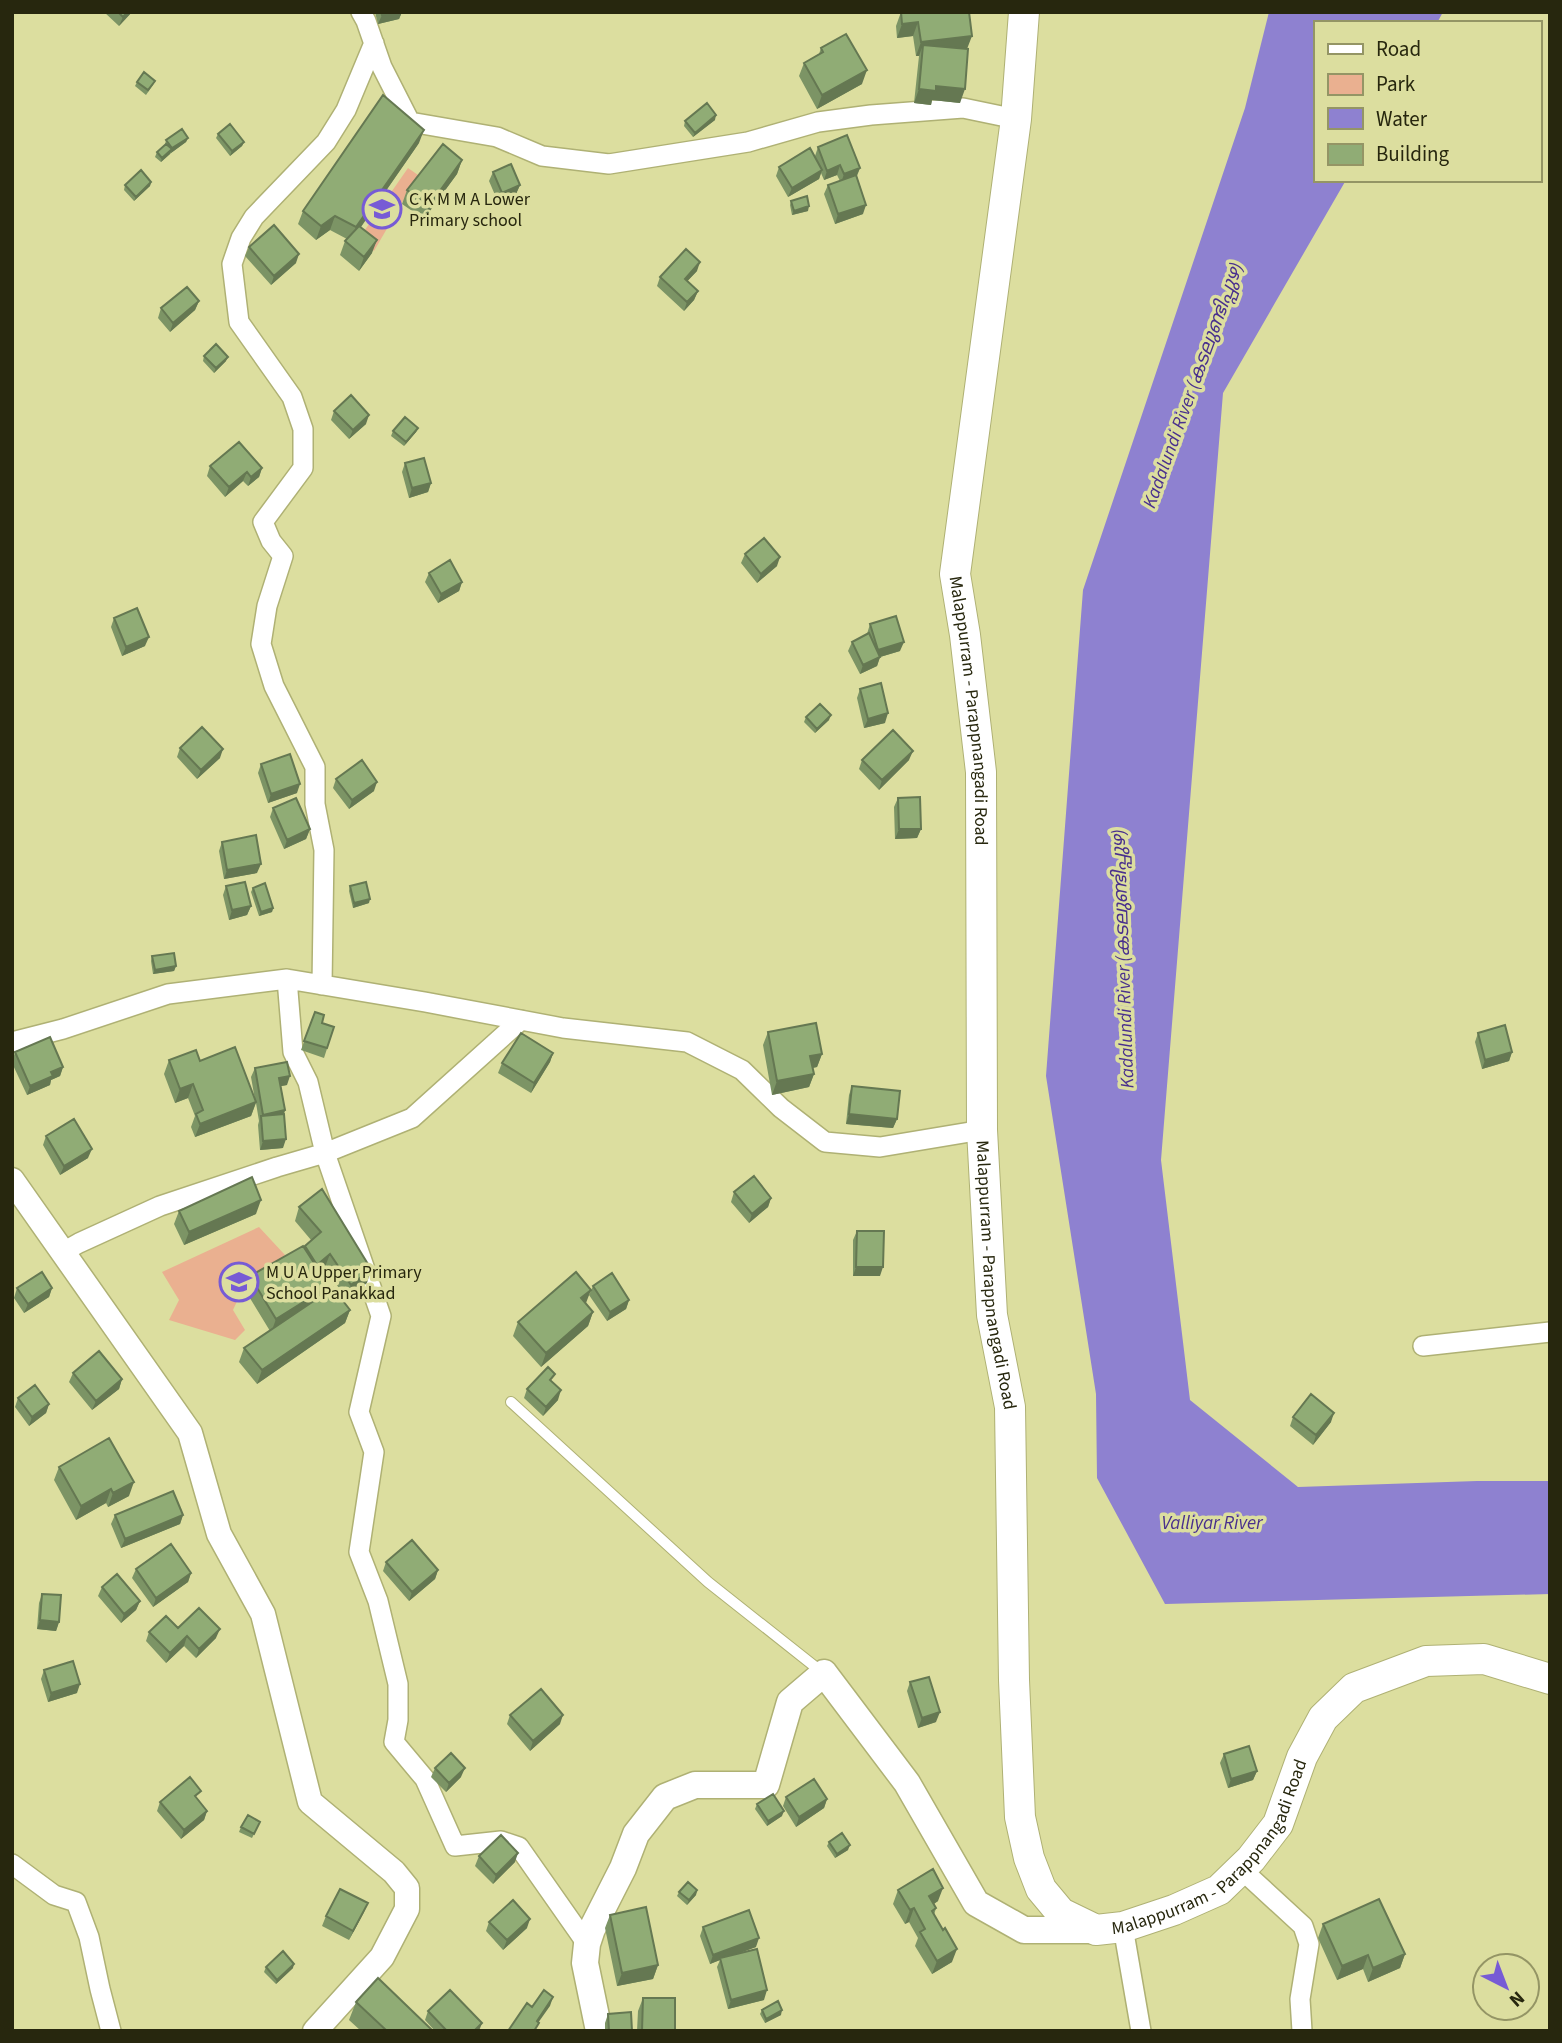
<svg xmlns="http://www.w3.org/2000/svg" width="1562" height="2043" font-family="'Source Sans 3','Noto Sans Malayalam',sans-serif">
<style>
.green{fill:#eab090}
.water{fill:#8e81d0}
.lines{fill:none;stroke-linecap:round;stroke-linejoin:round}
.service-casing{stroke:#afb174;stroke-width:12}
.minor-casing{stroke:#afb174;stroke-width:22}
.tertiary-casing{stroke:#afb174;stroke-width:27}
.secondary-casing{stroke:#afb174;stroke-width:29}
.primary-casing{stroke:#afb174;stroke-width:32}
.service{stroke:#fff;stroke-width:10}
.minor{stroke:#fff;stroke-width:19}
.tertiary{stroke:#fff;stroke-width:24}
.secondary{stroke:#fff;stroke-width:26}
.primary{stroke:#fff;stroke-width:30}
.wall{fill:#7c9465}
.shaded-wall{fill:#657852}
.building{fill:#90ac75;stroke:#657852;stroke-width:2}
.labels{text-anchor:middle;stroke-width:7;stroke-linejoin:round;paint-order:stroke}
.poi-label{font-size:18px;fill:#27270e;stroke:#dcde9f;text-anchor:start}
.street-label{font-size:18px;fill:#27270e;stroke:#dcde9f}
.water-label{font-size:19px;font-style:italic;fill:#49308d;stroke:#dcde9f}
</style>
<rect width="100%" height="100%" fill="#dcde9f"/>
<path class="green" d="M408,168L418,175L374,251L360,237Z
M259,1227L285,1255L239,1297L233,1310L245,1330L235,1340L169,1320L179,1300L162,1272Z"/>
<path class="water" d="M1269,12H1443L1437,23H1315V180H1346L1223,393L1161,1160L1190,1400L1298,1487L1477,1481H1550V1594L1165,1604L1097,1478L1096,1394L1046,1076L1083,590L1245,108Z"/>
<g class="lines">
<defs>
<path id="service" d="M511,1402L708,1582L823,1673"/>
<path id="minor" d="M361,12L366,21L382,67L410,122L497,137L542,156L609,164L748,142L818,122L871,115L963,108L1016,119
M287,979L293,1052L308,1082L325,1153L381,1316L359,1412L374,1452L359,1552L378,1601L398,1684V1720L394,1742L425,1779L455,1846L501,1841L519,1847L587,1944
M322,985L324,850L315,804V767L274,686L261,644L267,606L283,556L271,541L263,522L303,468V429L292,397L239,322L232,264L241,238L254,217L326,142L346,110L374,43
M12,1042L63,1029L168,994L287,979L425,1002L563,1028L687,1042L742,1070L781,1108L825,1142L880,1147L982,1130
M63,1252L79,1243L160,1206L277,1167L325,1153L412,1118L521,1020
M1423,1346L1550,1332
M12,1864L54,1895L76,1902L89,1937L100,1989L111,2031
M1241,1869L1303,1926L1309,1944L1300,1999L1302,2031
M1123,1927L1141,2031"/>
<path id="tertiary" d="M12,1180L190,1433L219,1534L263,1614L310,1802L394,1872L407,1888V1909L382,1957L315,2031"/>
<path id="secondary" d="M599,2031L585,1963L587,1944L592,1929L623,1868L636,1834L665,1797L695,1785H766L790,1702L824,1673L907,1783L976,1903L1024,1930H1096"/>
<g id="primary">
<path id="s1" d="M1024,12L1016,119L955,574L965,635L981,772L982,1130L992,1315L1010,1407L1014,1680L1020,1817L1029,1858L1041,1889L1061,1913L1096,1930L1123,1927L1174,1910L1219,1890L1251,1859L1278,1824L1302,1757L1323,1718L1354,1688L1426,1661L1484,1659L1550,1679"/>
</g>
</defs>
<use href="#service" class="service-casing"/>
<use href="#minor" class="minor-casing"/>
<use href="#tertiary" class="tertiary-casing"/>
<use href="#secondary" class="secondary-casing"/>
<use href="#primary" class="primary-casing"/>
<use href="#service" class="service"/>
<use href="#minor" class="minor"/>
<use href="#tertiary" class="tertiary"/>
<use href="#secondary" class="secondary"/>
<use href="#primary" class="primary"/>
</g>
<path class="wall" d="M104,12H132L119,26Z
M375,12H402L399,19L378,24Z
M901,12L967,49L960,103L932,100L931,105L914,103L919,56H916L913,36L897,38L896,26Z
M821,48L862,84L817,109L799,76L804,63L819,54Z
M155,81L153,85L146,95L135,86L137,82Z
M715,120L693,137L684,126L685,121Z
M218,134L244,142L242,146L230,156L216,138Z
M188,138L186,142L171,153L161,162L155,157L157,152L165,145L166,140Z
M419,143L361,227L372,253L359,271L340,255L345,241L347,239L330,230L316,240L298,224L303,211Z
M818,147L860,168L857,176L863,214L835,224L824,194L828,185L840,181L837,175L824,180L821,173L819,179L788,197L776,176L779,167L815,156Z
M462,160L457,174L424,219L402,204L407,190Z
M493,172L520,185L516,194L498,202L489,181Z
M151,182L150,186L134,201L124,190L125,185Z
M791,201L808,211L792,215L790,205Z
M249,247L296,263L271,285L245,256Z
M697,271L687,281L698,291L694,300L684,311L657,286L660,277Z
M199,301L195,310L170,332L158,318L161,308Z
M204,356L226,361L214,373L203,361Z
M334,411L366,424L349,439L331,420Z
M418,428L416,432L404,446L391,436L393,431Z
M405,463L431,483L428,492L409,498L402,472Z
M210,466L262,468L259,477L248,486L243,481L225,497L207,476Z
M745,554L777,566L757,583L741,563Z
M429,573L462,582L459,591L438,603L425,582Z
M114,618L145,646L122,656L111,627Z
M870,624L900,651L880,657L877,666L860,674L848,651L852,642L867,634Z
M860,689L885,723L864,728L857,698Z
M806,717L829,720L815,733L804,722Z
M180,748L220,758L197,779L177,757Z
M862,760H909L879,790L859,769Z
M261,764L297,793L268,803L258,773Z
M336,779L374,791L349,809L333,788Z
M898,798L921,829L917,838L895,839L894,807Z
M273,808L310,829L306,839L284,849L270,817Z
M222,842L257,873L224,879L219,851Z
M226,886L251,906L247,915L229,920L223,895Z
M350,886L369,903L353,908L349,891Z
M253,888L273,908L272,912L259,916L251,892Z
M152,956L176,966L174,971L153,974L151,961Z
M315,1012L322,1023L334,1027L324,1058L301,1050Z
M768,1032L822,1054L817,1067L813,1068L814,1074L809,1087L772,1095L763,1045Z
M1478,1033L1512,1052L1509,1061L1482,1069L1475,1042Z
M15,1052L63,1067L60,1076L51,1080L50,1085L27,1095L12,1063Z
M553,1053L550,1062L531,1093L498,1073L502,1063Z
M169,1060L200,1061L255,1100L251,1077L255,1068L287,1085L281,1086L285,1110L284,1114L283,1148L260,1150L258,1125L259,1121L256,1103L251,1116L195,1137L191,1127L195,1116L188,1098L175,1103L164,1074Z
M852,1086L897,1119L893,1128L846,1124L849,1095Z
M46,1136L88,1158L60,1175L43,1145Z
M734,1192L771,1198L768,1207L749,1223L731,1202Z
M299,1207L367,1283L346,1299L325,1267L320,1272L326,1292L350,1310L345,1323L257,1384L239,1362L244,1348L270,1331L245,1290L250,1276L304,1248L311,1240L295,1221Z
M179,1211L256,1214L184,1245L174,1224Z
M857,1231L880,1276H853V1240Z
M593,1286L629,1300L626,1309L607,1321L589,1295Z
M17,1288H52L49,1297L24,1313L14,1298Z
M593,1312L588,1326L541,1367L513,1336L518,1322Z
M73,1373L122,1379L119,1389L92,1410L69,1382Z
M527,1389L558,1400L543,1416L524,1398Z
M18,1398L49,1404L46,1413L29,1426L15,1407Z
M1293,1417L1331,1422L1313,1445L1290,1426Z
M59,1467L129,1496L108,1507L106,1503L76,1520L54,1480Z
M115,1515H183L180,1524L121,1548L111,1524Z
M386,1562L438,1570L435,1579L409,1601L383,1571Z
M136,1569L191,1573L188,1582L153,1607L132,1578Z
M102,1587L140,1601L136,1610L121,1623L98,1596Z
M42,1594L59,1622L56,1631L37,1629L39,1603Z
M178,1628L216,1638L196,1658L184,1646L166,1663L146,1641L149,1632Z
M44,1670L77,1693L48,1702L41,1679Z
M910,1682L936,1722L918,1728L907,1691Z
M510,1715L560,1724L530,1751L507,1724Z
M1224,1754L1257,1771L1253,1780L1228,1788L1220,1763Z
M435,1768L461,1777L446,1792L431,1777Z
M786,1797L827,1799L824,1808L796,1827L783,1806Z
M198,1800L207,1811L204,1820L181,1839L157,1811L160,1802Z
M757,1804L782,1816L767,1826L755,1809Z
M260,1822L252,1838L239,1832L241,1827Z
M829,1842L848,1850L835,1858L827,1846Z
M479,1856L515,1862L493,1884L475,1866Z
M697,1890L696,1895L687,1905L677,1896L679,1892Z
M898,1890L938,1901L934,1904L936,1908L934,1915L952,1962L932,1974L915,1946L918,1938L909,1922L905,1924L893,1904Z
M364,1912L349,1940L322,1926L326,1916Z
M610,1915L658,1965L653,1979L617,1986L605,1928Z
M489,1922L527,1928L503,1950L486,1931Z
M1323,1924L1405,1954L1400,1968L1368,1982L1363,1969L1337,1980L1318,1938Z
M703,1927L756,1947L736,1954L764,2000L728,2009L717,1967L720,1960L710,1964L700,1936Z
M266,1967L293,1968L276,1984L264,1972Z
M643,1998L675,2031H637L638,2011Z
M356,2002L433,2031H361L349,2020Z
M762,2010L781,2015L765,2023L760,2014Z
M428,2011L479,2031H435L425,2020Z
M608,2014L632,2031H605V2023Z"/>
<path class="shaded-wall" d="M127,12H132L119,26L123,17Z
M393,12H402L399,19L378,24L382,15Z
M918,22L913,36L897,38L902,24Z
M972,36L967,49L923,45L919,56H916L921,42Z
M867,70L862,84L817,109L822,95Z
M936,86L965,89L960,103L932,100L931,105L914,103L919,89Z
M716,115L715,120L693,137L695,133Z
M424,130L419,143L351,241L356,227Z
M188,138L186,142L171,153L172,148Z
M244,142L242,146L230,156L232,151Z
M172,149L170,154L161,162L162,158Z
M462,160L457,174L424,219L429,206Z
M840,165L837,175L824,180L827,171Z
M860,168L856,177L841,183L844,174Z
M822,170L819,179L788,197L792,188Z
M151,182L150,186L134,201L136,197Z
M520,185L516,194L498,202L502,193Z
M866,205L863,214L835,224L838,214Z
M809,206L808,211L792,215L794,211Z
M335,216L330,230L316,240L321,226Z
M377,240L372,253L359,271L364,257Z
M299,254L296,263L271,285L274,276Z
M700,262L697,271L681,288L685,279Z
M698,291L694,300L684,311L687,302Z
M199,301L195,310L170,332L173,323Z
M228,357L226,361L214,373L216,368Z
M369,415L366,424L349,439L353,430Z
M418,428L416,432L404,446L406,442Z
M262,468L259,477L248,486L251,477Z
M247,472L243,481L225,497L229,487Z
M431,483L428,492L409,498L412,488Z
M780,557L777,566L757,583L761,574Z
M462,582L459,591L438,603L441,594Z
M149,637L145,646L122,656L126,647Z
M904,642L900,651L880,657L877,666L860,674L863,665L874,659L878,650Z
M888,713L885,723L864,728L868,719Z
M831,715L829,720L815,733L817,729Z
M223,749L220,758L197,779L201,770Z
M913,751L909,760L879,790L882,780Z
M377,782L374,791L349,809L352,800Z
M300,784L297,793L268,803L271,794Z
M310,829L306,839L284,849L287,840Z
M899,829H921L917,838L895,839Z
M261,864L257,873L224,879L227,870Z
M370,899L369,903L353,908L354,903Z
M251,906L247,915L229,920L232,910Z
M273,908L272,912L259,916L261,912Z
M176,966L174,971L153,974L155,970Z
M1512,1052L1509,1061L1482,1069L1485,1060Z
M553,1053L550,1062L531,1093L534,1083Z
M822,1054L817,1067L805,1069L810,1056Z
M63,1067L60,1076L51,1080L50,1085L27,1095L30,1086L51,1072Z
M814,1074L809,1087L772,1095L777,1081Z
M290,1076L287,1085L276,1087L279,1078Z
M193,1084L188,1098L175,1103L180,1089Z
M256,1102L251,1116L195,1137L200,1124Z
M285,1110L282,1120H261L263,1115Z
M849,1114L897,1119L893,1128L846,1124Z
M286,1139L283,1148L260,1150L263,1141Z
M92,1149L88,1158L60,1175L64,1166Z
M771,1198L768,1207L749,1223L752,1214Z
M261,1200L256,1214L184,1245L189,1232Z
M330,1254L325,1267L312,1279L317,1265Z
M856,1267H883L880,1276H853Z
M371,1269L367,1283L346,1299L351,1285Z
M329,1286L324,1299L271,1333L276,1319Z
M52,1288L49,1297L24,1313L28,1304Z
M591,1290L586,1303L581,1298Z
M629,1300L626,1309L607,1321L610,1312Z
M350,1310L345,1323L257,1384L262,1370Z
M593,1312L588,1326L541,1367L546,1353Z
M122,1379L119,1389L92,1410L96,1401Z
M561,1390L558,1400L543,1416L546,1407Z
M49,1404L46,1413L29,1426L32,1417Z
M1334,1413L1331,1422L1313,1445L1316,1435Z
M134,1482L129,1496L108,1507L113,1493Z
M111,1489L106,1503L76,1520L81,1506Z
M183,1515L180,1524L121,1548L125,1539Z
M438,1570L435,1579L409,1601L412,1592Z
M191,1573L188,1582L153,1607L156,1598Z
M140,1601L136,1610L121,1623L124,1614Z
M40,1620L59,1622L56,1631L37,1629Z
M220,1629L216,1638L196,1658L199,1649Z
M187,1636L184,1646L166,1663L170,1653Z
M80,1684L77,1693L48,1702L51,1693Z
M940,1712L936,1722L918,1728L922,1718Z
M563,1715L560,1724L530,1751L533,1741Z
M465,1768L461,1777L446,1792L449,1783Z
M1257,1771L1253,1780L1228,1788L1231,1779Z
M827,1799L824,1808L796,1827L799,1817Z
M207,1811L204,1820L181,1839L184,1830Z
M784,1811L782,1816L767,1826L768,1821Z
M850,1845L848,1850L835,1858L837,1854Z
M518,1853L515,1862L493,1884L496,1875Z
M943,1888L938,1901L924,1910L929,1896Z
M697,1890L696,1895L687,1905L689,1900Z
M368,1903L364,1912L349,1940L353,1931Z
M914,1908L909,1922L905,1924L910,1910Z
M530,1919L527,1928L503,1950L507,1940Z
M759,1938L756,1947L721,1960L720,1958V1960L710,1964L713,1955Z
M957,1949L952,1962L932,1974L937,1961Z
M1405,1954L1400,1968L1368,1982L1373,1968Z
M1368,1955L1363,1969L1337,1980L1342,1966Z
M294,1964L293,1968L276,1984L277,1980Z
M658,1965L653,1979L617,1986L622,1973Z
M767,1990L764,2000L728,2009L731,2000Z
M553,1997L550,2006L533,2030L537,2021Z
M782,2010L781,2015L765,2023L766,2019Z
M482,2023L479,2031H474Z"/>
<path class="building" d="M118,12H127L123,17Z
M381,12H393L382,15Z
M901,12H969L972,36L921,42L918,22L902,24Z
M846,34L867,70L822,95L804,63L823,52L821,48Z
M923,45L968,49L965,89L936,86V91L919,89Z
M144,72L155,81L148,90L137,82Z
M383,95L424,130L356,227L335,216L321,226L303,211Z
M707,103L716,115L695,133L685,121Z
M230,124L244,142L232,151L218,134Z
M182,129L188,138L172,148L166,140Z
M847,135L860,168L844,174L840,165L827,171L818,147Z
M166,144L172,149L162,158L157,152Z
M443,144L462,160L429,206L407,190Z
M810,148L822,170L792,188L779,167Z
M511,164L520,185L502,193L493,172Z
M141,170L151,182L136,197L125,185Z
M856,175L866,205L838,214L828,185Z
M807,196L809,206L794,211L791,201Z
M274,225L299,254L274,276L249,247Z
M359,226L377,240L364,257L345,241Z
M686,249L700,262L685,279L698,291L687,302L660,277Z
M187,287L199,301L173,323L161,308Z
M216,344L228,357L216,368L204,356Z
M351,395L369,415L353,430L334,411Z
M405,417L418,428L406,442L393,431Z
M239,442L262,468L251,477L247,472L229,487L210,466Z
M424,458L431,483L412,488L405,463Z
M764,538L780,557L761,574L745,554Z
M450,560L462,582L441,594L429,573Z
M137,608L149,637L126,647L114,618Z
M896,616L904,642L878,650L870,624Z
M869,633L880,657L863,665L852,642Z
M881,683L888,713L868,719L860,689Z
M820,704L831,715L817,729L806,717Z
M202,727L223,749L201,770L180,748Z
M893,730L913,751L882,780L862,760Z
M290,754L300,784L271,794L261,764Z
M362,760L377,782L352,800L336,779Z
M920,797L921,829H899L898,798Z
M296,798L310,829L287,840L273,808Z
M256,835L261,864L227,870L222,842Z
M245,882L251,906L232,910L226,886Z
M366,882L370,899L354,903L350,886Z
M265,883L273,908L261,912L253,888Z
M174,953L176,966L155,970L152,956Z
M315,1012L324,1015L322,1023L334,1027L327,1048L304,1041Z
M816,1023L822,1054L810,1056L814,1074L777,1081L768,1032Z
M1505,1025L1512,1052L1485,1060L1478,1033Z
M521,1033L553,1053L534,1083L502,1063Z
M50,1037L63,1067L51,1072L53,1076L30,1086L15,1052Z
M235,1047L256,1102L200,1124L196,1114L203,1110L193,1084L180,1089L169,1060L196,1050L200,1061Z
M287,1062L290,1076L279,1078L285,1110L263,1115L255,1068Z
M852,1086L900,1091L897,1119L849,1114Z
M284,1114L286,1139L263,1141L261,1116Z
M74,1119L92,1149L64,1166L46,1136Z
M754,1176L771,1198L752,1214L734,1192Z
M252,1177L261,1200L189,1232L179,1211Z
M322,1189L371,1269L351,1285L330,1254L317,1265L305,1246L321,1232L299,1207Z
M857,1231H884L883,1267H856Z
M303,1246L329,1286L276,1319L250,1276Z
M42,1272L52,1288L28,1304L17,1288Z
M576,1272L591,1290L581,1298L593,1312L546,1353L518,1322Z
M612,1273L629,1300L610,1312L593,1286Z
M333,1288L350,1310L262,1370L244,1348Z
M99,1351L122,1379L96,1401L73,1373Z
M548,1367L555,1374L550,1380L561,1390L546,1407L527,1389Z
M35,1385L49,1404L32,1417L18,1398Z
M1311,1394L1334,1413L1316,1435L1293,1417Z
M109,1438L134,1482L113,1493L111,1489L81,1506L59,1467Z
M173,1491L183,1515L125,1539L115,1515Z
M412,1540L438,1570L412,1592L386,1562Z
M171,1544L191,1573L156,1598L136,1569Z
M117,1574L140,1601L124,1614L102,1587Z
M42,1594L61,1595L59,1622L40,1620Z
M199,1608L220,1629L199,1649L187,1636L170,1653L149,1632L166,1616L178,1628Z
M73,1661L80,1684L51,1693L44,1670Z
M929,1677L940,1712L922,1718L910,1682Z
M541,1689L563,1715L533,1741L510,1715Z
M1249,1746L1257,1771L1231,1779L1224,1754Z
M451,1753L465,1768L449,1783L435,1768Z
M190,1777L201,1791L195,1796L207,1811L184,1830L160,1802Z
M814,1779L827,1799L799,1817L786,1797Z
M773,1794L784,1811L768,1821L757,1804Z
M248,1815L260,1822L254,1834L241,1827Z
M842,1833L850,1845L837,1854L829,1842Z
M501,1835L518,1853L496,1875L479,1856Z
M933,1869L943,1888L929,1896L936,1908L932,1911L943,1930L945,1928L957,1949L937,1961L920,1932L925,1929L914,1908L910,1910L898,1890Z
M688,1882L697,1890L689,1900L679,1892Z
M340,1889L368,1903L353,1931L326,1916Z
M1379,1899L1405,1954L1373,1968L1368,1955L1342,1966L1323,1924Z
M513,1900L530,1919L507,1940L489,1922Z
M646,1907L658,1965L622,1973L610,1915Z
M749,1910L759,1938L713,1955L703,1927Z
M757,1949L767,1990L731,2000L720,1958Z
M283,1951L294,1964L277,1980L266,1967Z
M378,1978L433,2031H387L356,2002Z
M450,1990L482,2023L474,2031H447L428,2011Z
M544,1990L553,1997L537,2021L539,2023L534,2031H508L527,2003L532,2007Z
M643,1998H675V2031H642Z
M778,2001L782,2010L766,2019L762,2010Z
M631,2012L632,2031H609L608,2014Z"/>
<defs>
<symbol id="school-ring" viewBox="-11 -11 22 22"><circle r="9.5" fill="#dcde9f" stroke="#775bd5" stroke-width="1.5"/><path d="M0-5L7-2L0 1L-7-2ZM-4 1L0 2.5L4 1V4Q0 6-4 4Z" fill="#775bd5"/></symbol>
</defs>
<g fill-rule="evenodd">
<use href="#school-ring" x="360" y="187" width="44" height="44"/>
<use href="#school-ring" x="217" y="1260" width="44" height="44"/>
</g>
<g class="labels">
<g class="poi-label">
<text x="409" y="205">C K M M A Lower<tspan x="409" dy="21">Primary school</tspan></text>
<text x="266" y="1278">M U A Upper Primary<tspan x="266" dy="21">School Panakkad</tspan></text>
</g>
<g class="street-label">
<text dy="6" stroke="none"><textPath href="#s1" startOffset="704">Malappurram - Parappnangadi Road</textPath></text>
<text dy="6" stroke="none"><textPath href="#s1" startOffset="1270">Malappurram - Parappnangadi Road</textPath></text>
<text dy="6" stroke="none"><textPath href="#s1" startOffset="2110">Malappurram - Parappnangadi Road</textPath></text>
</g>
<g class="water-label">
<text transform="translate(1192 385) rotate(-70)" y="7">Kadalundi River (കടലുണ്ടിപ്പുഴ)</text>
<text transform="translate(1122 959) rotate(-92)" y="7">Kadalundi River (കടലുണ്ടിപ്പുഴ)</text>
<text x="1212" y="1529">Valliyar River</text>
</g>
</g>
<rect width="1562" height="2043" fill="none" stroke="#27270e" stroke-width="28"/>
<rect x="1314" y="21" width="228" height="161" fill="#dcde9f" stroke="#949565" stroke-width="2"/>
<rect x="1328" y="44" width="35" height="10" fill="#ffffff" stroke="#949565" stroke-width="2"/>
<text x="1376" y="56" font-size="21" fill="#27270e">Road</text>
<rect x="1328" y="74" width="35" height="21" fill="#eab090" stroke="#949565" stroke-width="2"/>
<text x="1376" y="91" font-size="21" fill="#27270e">Park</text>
<rect x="1328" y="108" width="35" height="21" fill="#8e81d0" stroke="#949565" stroke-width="2"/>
<text x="1376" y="126" font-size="21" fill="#27270e">Water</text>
<rect x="1328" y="144" width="35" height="21" fill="#90ac75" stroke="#949565" stroke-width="2"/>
<text x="1376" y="161" font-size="21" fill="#27270e">Building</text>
<g transform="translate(1506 1987) rotate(138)"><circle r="33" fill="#dcde9f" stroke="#949565" stroke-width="2"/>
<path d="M0-5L12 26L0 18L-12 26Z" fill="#775bd5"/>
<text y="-10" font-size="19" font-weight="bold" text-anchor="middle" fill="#27270e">N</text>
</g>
</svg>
